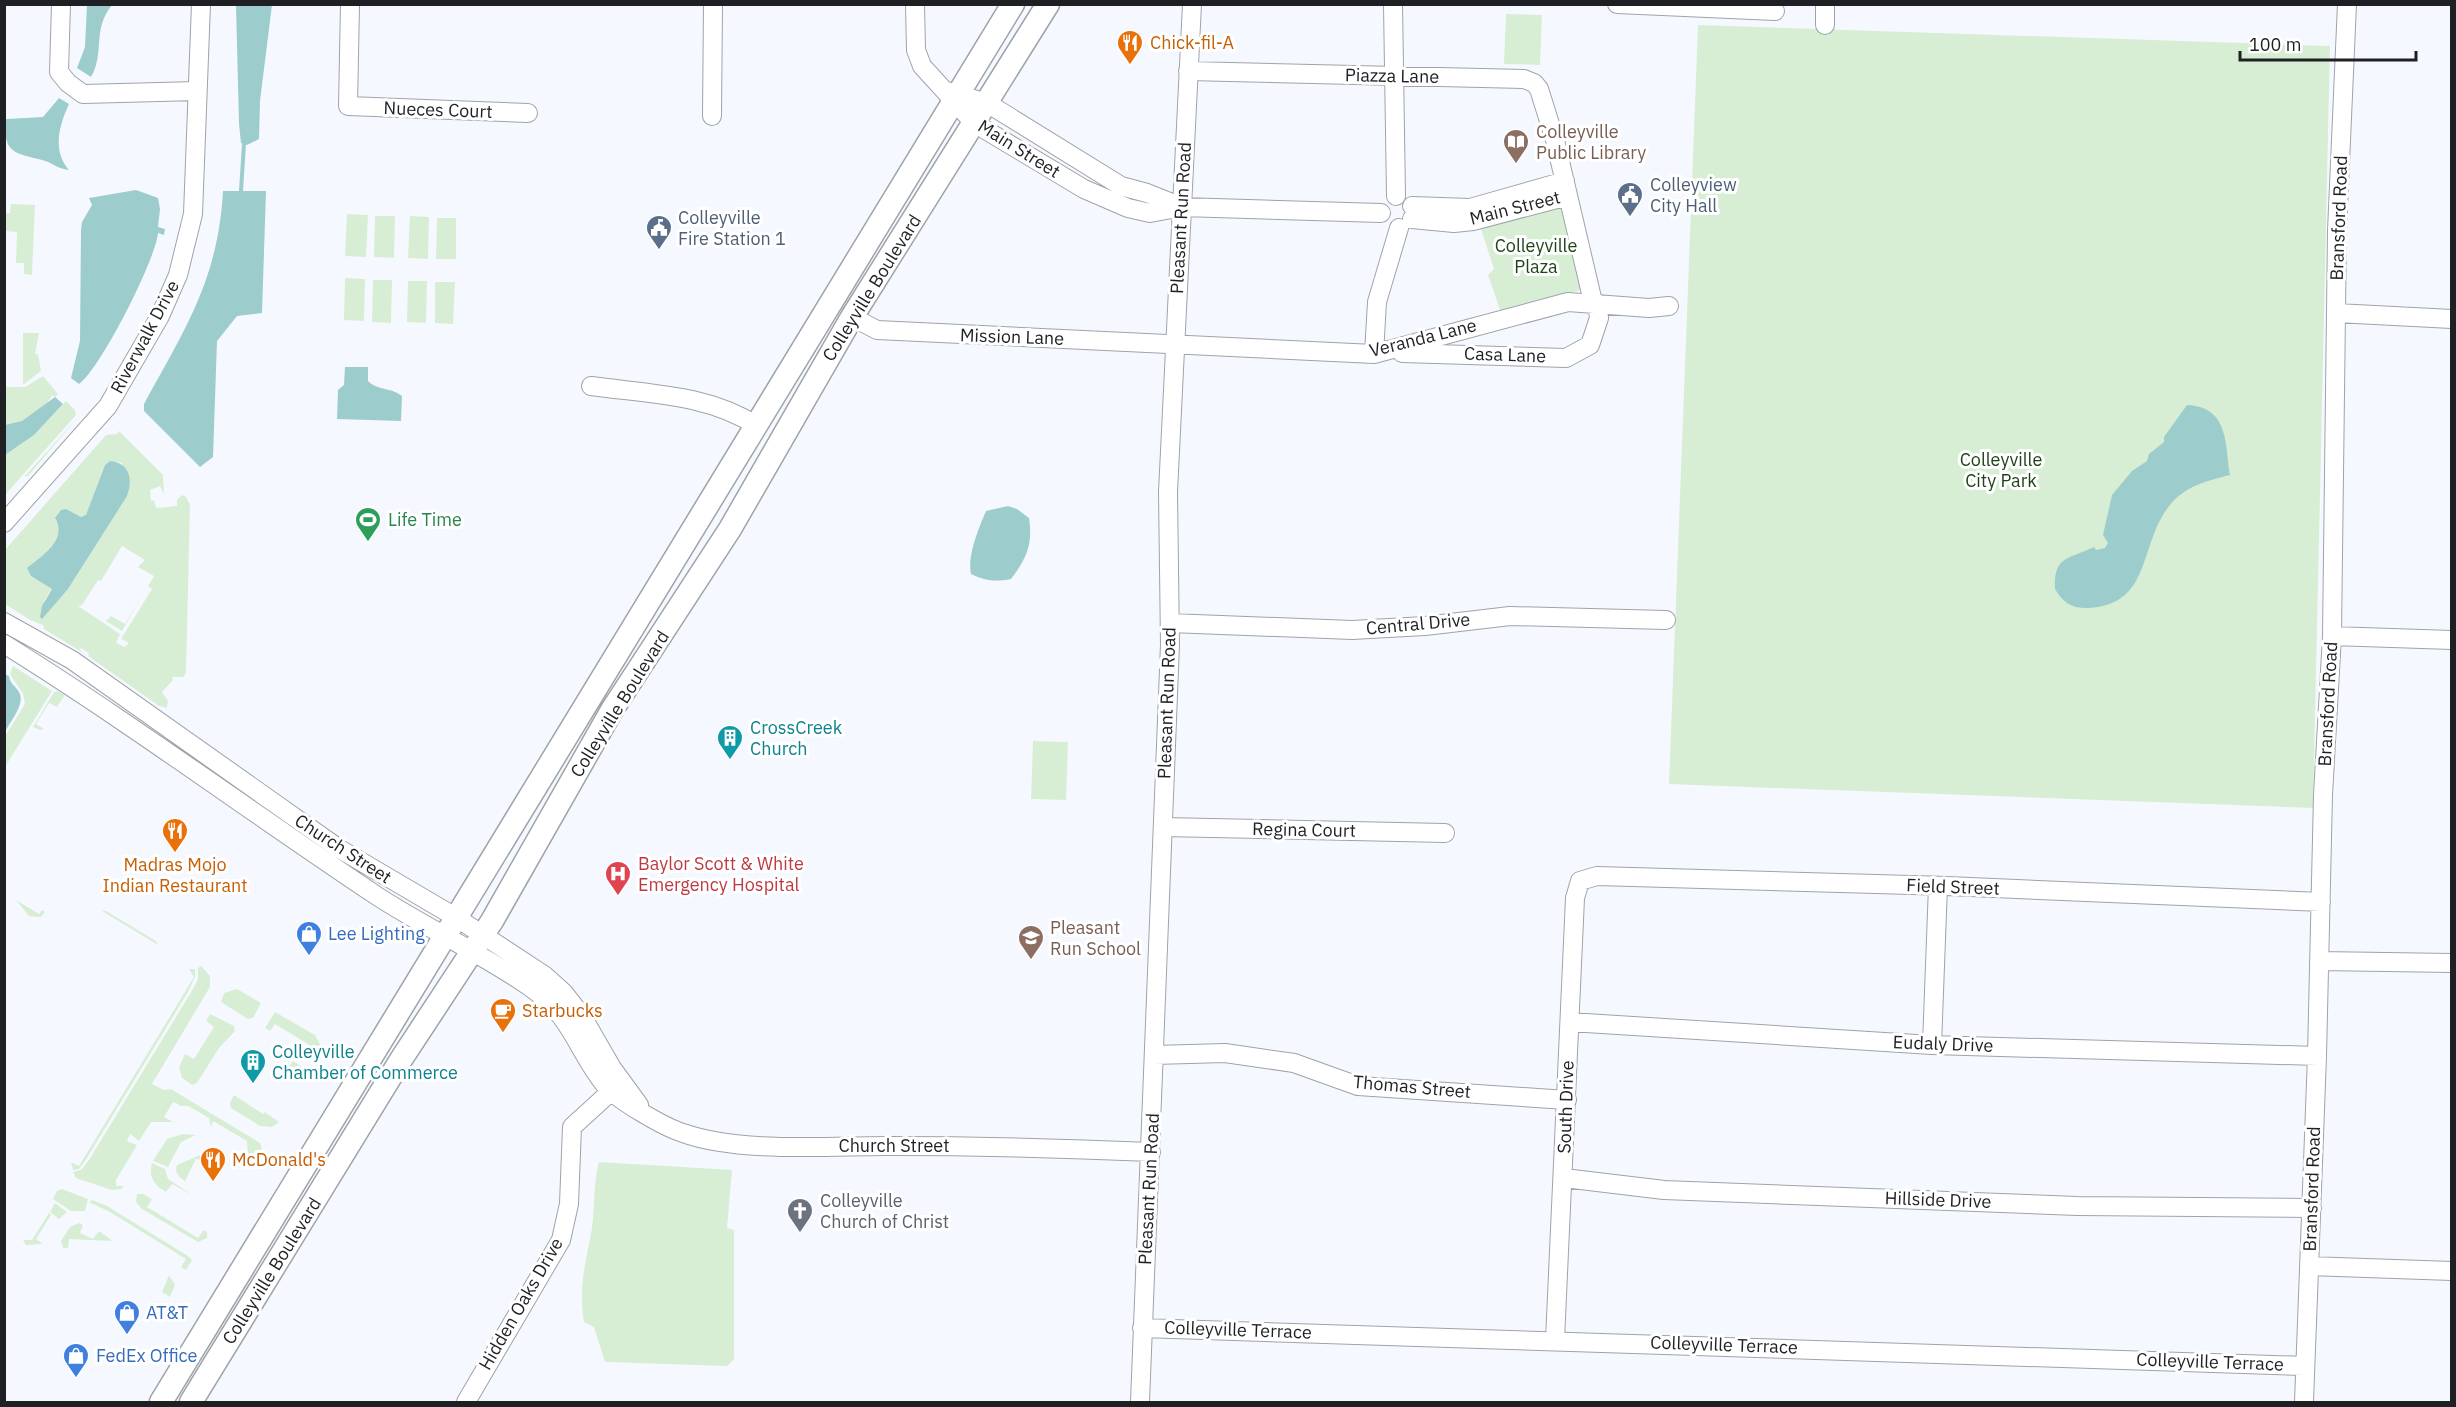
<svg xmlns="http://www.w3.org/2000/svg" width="2456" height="1407" font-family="'IBM Plex Sans',sans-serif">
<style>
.green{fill:#d8eed4;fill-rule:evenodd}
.water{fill:#9dcccc}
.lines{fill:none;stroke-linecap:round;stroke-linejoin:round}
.stream{stroke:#9dcccc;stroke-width:4}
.minor-casing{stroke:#9ea3aa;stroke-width:20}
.major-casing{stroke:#9ea3aa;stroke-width:25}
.minor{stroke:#fff;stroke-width:18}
.major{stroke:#fff;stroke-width:22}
.labels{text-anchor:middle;stroke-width:6;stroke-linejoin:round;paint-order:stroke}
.food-label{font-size:18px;fill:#c56008;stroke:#fff;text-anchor:start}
.street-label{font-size:18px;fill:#1f2023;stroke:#fff}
.education-label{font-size:18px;fill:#785e54;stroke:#fff;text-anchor:start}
.service-label{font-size:18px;fill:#4e5e75;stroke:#fff;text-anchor:start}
.park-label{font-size:18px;fill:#204319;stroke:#fff}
.leisure-label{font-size:18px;fill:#27864d;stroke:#fff;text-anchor:start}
.culture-label{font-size:18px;fill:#0d838f;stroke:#fff;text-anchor:start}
.health-label{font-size:18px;fill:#be3a42;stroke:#fff;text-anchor:start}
.shop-label{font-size:18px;fill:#366cbe;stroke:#fff;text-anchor:start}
.worship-label{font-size:18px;fill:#5b616d;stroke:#fff;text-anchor:start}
</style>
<rect width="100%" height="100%" fill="#f5f9ff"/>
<path class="green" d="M1506,14L1542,15L1540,65L1504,64Z
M1698,25L2330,46L2313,808L1669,784Z
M1570,202L1591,287L1501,313L1488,275L1494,269L1480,226Z
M11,204L35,205L32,275L24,274V263H16L17,232L5,231V213H10Z
M347,214L368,215L366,257L345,256Z
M375,216H395L394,258L374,257Z
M410,216L429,217L428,259L408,258Z
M437,218H456V259H436Z
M345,278L365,279L364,321L344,320Z
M373,280H392L391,323L372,322Z
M408,281H427L426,323L407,322Z
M435,282H455L453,324L435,323Z
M23,333H39L35,354H38L41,371L23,385Z
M43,376L58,394L55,397L52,395C45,411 22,424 5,425V387H25Z
M66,401L75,410L76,415L5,495V455L34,435Z
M80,415L28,476L24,477Z
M119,431L163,475L164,494L160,486L150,490L151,501L154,500L156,508L177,506V500L182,495L186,497L190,505L186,672L184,677H172L173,680L162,692L168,701L167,708L159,706L88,656L89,653L81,648L80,650L85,654L44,629L43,625L30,620L5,604V550L106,435L117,434ZM110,461L122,463V502L68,589L46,612L44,601L52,588L31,576L29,567C42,557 59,543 60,526L55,520L61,510L81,517L86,516L105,465ZM122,546L145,560L138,567L154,576L148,586L152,589L121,639L129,643L125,647L116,643L120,634L78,606L82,605L98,580L101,581Z
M143,594L122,631L106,621L111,616L125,624Z
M13,666L52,691L5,767V736L25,704L23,694L10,674Z
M58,691L65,695L57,707L49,703L36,724L44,729L40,730L33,727L54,692Z
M1033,741L1068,742L1066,800L1031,799Z
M16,900L39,914L42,910L45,912L41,917L29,916Z
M102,911H106L156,941L158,945Z
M201,966L210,976V987L152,1084L164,1090L171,1089L260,1143L262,1149L256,1155H248L247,1141L213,1121L211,1127L209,1118L188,1106H181L173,1102L164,1117L173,1122H151L139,1141L130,1134L127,1141L137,1145L116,1180V1186H124L121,1189L112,1190L76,1178L73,1172L81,1170L89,1160L190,994L198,979V968Z
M189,969H195V977L188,992L85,1161L79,1169L73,1170L71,1162L79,1166L194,977Z
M237,989L261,1003L253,1018L248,1019L221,1002L224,993Z
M275,1012L315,1035L321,1046L317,1059L304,1053L308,1044L275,1024L270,1031L265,1028Z
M210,1014L234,1026L235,1031L219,1048L197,1083L192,1085L182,1078L179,1067L185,1054L194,1059L214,1027L206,1021Z
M293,1061L306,1070L305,1078L288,1068Z
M234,1095L263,1114L265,1112L279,1122L272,1127L260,1126L231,1108L230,1103Z
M183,1134L196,1135L181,1142L168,1167L153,1161L167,1139Z
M200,1155L202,1160L196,1159L185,1181C179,1177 174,1173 177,1165Z
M599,1162L732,1170L727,1228L734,1230V1359L727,1366L605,1362L594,1327L584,1322C578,1286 586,1262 592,1228C595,1206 593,1184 599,1162Z
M152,1163L165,1169L168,1179L194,1196L172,1184L166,1192C154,1185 148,1177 152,1163Z
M62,1189L88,1199L85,1211H71L53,1199L57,1191Z
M137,1194H143L152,1199L147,1207L198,1238L204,1230L207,1232V1238L198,1242L142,1209L136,1202Z
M92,1200L107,1206L188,1256L192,1260L186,1270L181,1267L186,1259L110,1212L89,1202Z
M55,1203L67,1212L59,1219L50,1212Z
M49,1213L51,1215L36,1239L43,1244L26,1245L23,1240H32Z
M79,1223L83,1225L80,1233L93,1239L99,1231L113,1241L69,1239L68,1248H63L61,1241L70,1227Z
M169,1275L175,1285L170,1297L162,1292Z"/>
<path class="water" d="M87,5H112C92,29 105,54 91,77L77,68L85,47Z
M236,5H272L260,101L259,139L247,145L241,143L239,124Z
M59,98L69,104C59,126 52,150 69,170C57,169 52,162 42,160C13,153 4,153 5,120L7,119L43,117Z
M136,190L158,198L160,209L158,227L165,229L164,235L158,233C156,259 100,370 79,384L71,378L80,341L81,230L82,222L92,205L89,198Z
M223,191H266L262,313L237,316L217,341L213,457L200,467L144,411V404C185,329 218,280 223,191Z
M345,367H368V381C378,391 391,387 402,396L401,421L337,419L338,390L344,385Z
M55,397L63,404L34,435L5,455V425L22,421Z
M2187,405C2229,407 2225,443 2230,475C2207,481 2185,486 2170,505C2138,544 2153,604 2089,608C2073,609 2063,603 2055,589C2053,556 2069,559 2094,547L2096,550L2105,548L2108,543L2103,535L2112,495L2132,471L2147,461L2149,454L2164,442V437Z
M110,461C130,463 133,479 127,496L68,589L42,619L40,617L42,606L52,589L31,576L27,568C43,555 68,539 55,518L61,510L66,509L81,517L86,515L105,465Z
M1008,506L1017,509L1029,518C1033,544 1027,558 1011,579C996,582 985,581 971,574C967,557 979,527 986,511Z
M5,674L9,676C10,684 15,685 19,692C26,704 10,721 5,732Z"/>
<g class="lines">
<path class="stream" d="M241,191L244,144"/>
<defs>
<path id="minor" d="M61,4L59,72L68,83L83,94L197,91
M350,4L348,106L528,113
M915,4L916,50L922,66L974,123L1084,189L1128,208L1150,213L1182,207L1381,213
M1393,4L1396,196
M1617,4L1775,11
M1825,4V25
M1188,71L1524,79L1534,83L1539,89L1555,140L1593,302
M947,91L987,103L1121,186L1147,193L1182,207
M712,116L713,4
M1412,206L1470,208L1565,181
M1412,219L1454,223L1473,221L1568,196
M2336,313L2452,319
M852,317L877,330L1374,354L1568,302L1649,308L1669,306
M1402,353L1566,358L1590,345L1599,318L1597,303
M1374,354L1377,302L1399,228
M591,386C649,394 707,394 757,426
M4,523L108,406L160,316L178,275L193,214L201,4
M4,622L72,660L338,848L457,918L544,975L564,993L582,1016L612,1068L639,1105
M1170,623L1352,630L1425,626L1510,616L1666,620
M2332,636L2452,640
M4,644C131,723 252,813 377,896C426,928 481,953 530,987C573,1017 576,1049 605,1085C617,1100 664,1127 683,1133C739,1153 827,1146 887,1146C975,1146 1063,1148 1151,1152
M1163,827L1445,833
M2319,961L2452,963
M1570,1022L1932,1045L2317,1056
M1932,1045L1938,886
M1154,1055L1225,1053L1294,1063L1358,1086L1567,1100
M1564,1178L1664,1190L2077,1206L2312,1208
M2309,1266L2452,1271
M1142,1328L2305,1366
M1555,1340L1575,898L1580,881L1597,876L1947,886L2321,902
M466,1402L561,1240L569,1204L572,1127L618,1085
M1140,1402L1170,644L1168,492L1192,4
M2304,1402L2317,1056L2323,795L2332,636L2337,231L2347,4"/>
<path id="major" d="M161,1402L1013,4
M191,1402L402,1058L492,921L612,710L730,529L852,317L1048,4"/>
</defs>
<use href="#minor" class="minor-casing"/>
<use href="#major" class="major-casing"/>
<use href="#minor" class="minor"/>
<use href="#major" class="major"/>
</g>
<defs>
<symbol id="restaurant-pin" viewBox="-11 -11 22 30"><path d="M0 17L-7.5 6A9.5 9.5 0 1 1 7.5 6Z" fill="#e8710a" stroke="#fff"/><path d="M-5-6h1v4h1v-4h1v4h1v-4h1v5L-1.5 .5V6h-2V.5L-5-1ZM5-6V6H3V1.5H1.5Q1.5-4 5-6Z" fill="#fff"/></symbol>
<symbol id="library-pin" viewBox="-11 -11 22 30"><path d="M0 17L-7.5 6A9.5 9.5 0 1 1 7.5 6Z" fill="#8d6e63" stroke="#fff"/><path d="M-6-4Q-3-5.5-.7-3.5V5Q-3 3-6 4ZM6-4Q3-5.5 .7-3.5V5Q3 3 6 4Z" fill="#fff"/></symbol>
<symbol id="civic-pin" viewBox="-11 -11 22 30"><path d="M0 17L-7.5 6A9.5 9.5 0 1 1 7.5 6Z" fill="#5c6f8a" stroke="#fff"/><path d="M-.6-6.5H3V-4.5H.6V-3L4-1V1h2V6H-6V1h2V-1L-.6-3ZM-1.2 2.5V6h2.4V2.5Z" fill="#fff"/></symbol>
<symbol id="stadium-pin" viewBox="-11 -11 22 30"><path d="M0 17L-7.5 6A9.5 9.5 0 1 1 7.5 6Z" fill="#2e9e5b" stroke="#fff"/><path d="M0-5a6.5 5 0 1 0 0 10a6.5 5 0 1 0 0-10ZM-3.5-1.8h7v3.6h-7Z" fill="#fff"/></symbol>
<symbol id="building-pin" viewBox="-11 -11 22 30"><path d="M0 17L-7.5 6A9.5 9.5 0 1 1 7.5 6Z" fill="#0f9aa8" stroke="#fff"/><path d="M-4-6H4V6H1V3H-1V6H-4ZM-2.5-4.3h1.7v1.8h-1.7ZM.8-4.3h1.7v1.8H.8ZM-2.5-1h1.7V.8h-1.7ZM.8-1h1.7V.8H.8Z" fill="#fff"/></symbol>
<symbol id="hospital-pin" viewBox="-11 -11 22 30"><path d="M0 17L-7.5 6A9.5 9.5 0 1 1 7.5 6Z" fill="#e0444e" stroke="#fff"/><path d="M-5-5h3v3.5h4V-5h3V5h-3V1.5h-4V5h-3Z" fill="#fff"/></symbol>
<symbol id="shop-pin" viewBox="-11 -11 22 30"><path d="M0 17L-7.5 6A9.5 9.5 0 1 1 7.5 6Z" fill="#3f7fe0" stroke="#fff"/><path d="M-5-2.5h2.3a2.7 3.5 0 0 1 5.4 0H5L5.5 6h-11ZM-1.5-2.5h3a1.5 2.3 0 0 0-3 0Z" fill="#fff"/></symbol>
<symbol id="school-pin" viewBox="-11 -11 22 30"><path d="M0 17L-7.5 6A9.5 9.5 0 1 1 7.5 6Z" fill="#8d6e63" stroke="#fff"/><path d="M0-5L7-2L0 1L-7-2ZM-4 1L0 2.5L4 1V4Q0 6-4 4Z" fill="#fff"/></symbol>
<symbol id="cafe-pin" viewBox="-11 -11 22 30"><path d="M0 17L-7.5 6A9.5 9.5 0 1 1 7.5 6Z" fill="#e8710a" stroke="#fff"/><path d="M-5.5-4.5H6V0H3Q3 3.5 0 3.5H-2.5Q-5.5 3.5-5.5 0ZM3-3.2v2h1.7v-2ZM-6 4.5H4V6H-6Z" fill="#fff"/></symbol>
<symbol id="church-pin" viewBox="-11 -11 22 30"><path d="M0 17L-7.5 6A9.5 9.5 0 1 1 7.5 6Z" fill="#6b7280" stroke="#fff"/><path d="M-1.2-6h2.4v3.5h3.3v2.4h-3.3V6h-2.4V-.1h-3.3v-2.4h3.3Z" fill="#fff"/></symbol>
</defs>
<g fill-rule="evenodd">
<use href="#restaurant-pin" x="1115" y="28" width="30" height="40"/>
<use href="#library-pin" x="1501" y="127" width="30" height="40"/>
<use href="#civic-pin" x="1615" y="180" width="30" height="40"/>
<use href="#civic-pin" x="644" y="213" width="30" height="40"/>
<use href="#stadium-pin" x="353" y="505" width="30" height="40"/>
<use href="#building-pin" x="715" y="723" width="30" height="40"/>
<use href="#restaurant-pin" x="160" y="816" width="30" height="40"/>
<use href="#hospital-pin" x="603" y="859" width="30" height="40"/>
<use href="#shop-pin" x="294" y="919" width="30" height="40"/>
<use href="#school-pin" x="1016" y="923" width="30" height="40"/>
<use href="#cafe-pin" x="488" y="996" width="30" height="40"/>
<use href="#building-pin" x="238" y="1047" width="30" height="40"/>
<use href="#restaurant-pin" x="198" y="1145" width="30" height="40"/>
<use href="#church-pin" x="785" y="1196" width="30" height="40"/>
<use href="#shop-pin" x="112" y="1298" width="30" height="40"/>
<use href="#shop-pin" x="61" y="1341" width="30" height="40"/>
</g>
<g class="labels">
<g class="food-label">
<text x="1150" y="49">Chick-fil-A</text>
<text x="175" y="871" text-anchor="middle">Madras Mojo<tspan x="175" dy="21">Indian Restaurant</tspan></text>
<text x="522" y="1017">Starbucks</text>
<text x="232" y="1166">McDonald's</text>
</g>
<g class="street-label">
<text transform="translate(1392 76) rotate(1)" y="6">Piazza Lane</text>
<text transform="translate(438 110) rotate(2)" y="6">Nueces Court</text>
<text transform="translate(1019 149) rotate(32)" y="6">Main Street</text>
<text transform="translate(1515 208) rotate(-14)" y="6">Main Street</text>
<text transform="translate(1181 218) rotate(-87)" y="6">Pleasant Run Road</text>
<text transform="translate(2339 218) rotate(-88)" y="6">Bransford Road</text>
<text transform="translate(872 288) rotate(-58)" y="6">Colleyville Boulevard</text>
<text transform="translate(145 337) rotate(-62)" y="6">Riverwalk Drive</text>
<text transform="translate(1012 337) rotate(2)" y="6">Mission Lane</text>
<text transform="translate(1423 338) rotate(-14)" y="6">Veranda Lane</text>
<text transform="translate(1505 355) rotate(2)" y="6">Casa Lane</text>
<text transform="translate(1418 624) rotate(-5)" y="6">Central Drive</text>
<text transform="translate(1167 703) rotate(-88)" y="6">Pleasant Run Road</text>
<text transform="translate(620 704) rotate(-58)" y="6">Colleyville Boulevard</text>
<text transform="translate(2328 704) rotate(-87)" y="6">Bransford Road</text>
<text transform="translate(1304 830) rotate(1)" y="6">Regina Court</text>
<text transform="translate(343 849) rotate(33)" y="6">Church Street</text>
<text transform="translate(1953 887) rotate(2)" y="6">Field Street</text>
<text transform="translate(1943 1044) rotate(2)" y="6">Eudaly Drive</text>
<text transform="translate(1412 1087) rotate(5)" y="6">Thomas Street</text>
<text transform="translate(1566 1107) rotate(-88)" y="6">South Drive</text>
<text x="894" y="1152">Church Street</text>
<text transform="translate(1149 1189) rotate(-87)" y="6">Pleasant Run Road</text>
<text transform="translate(2312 1189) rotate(-88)" y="6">Bransford Road</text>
<text transform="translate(1938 1200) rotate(2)" y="6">Hillside Drive</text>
<text transform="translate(272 1271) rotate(-58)" y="6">Colleyville Boulevard</text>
<text transform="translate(521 1304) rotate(-60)" y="6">Hidden Oaks Drive</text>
<text transform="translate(1238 1330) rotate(2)" y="6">Colleyville Terrace</text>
<text transform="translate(1724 1345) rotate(2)" y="6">Colleyville Terrace</text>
<text transform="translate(2210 1362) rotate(2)" y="6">Colleyville Terrace</text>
</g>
<g class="education-label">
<text x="1536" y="138">Colleyville<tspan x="1536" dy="21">Public Library</tspan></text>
<text x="1050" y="934">Pleasant<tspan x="1050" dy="21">Run School</tspan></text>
</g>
<g class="service-label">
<text x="1650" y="191">Colleyview<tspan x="1650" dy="21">City Hall</tspan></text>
<text x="678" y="224">Colleyville<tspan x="678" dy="21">Fire Station 1</tspan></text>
</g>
<g class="park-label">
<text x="1536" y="252">Colleyville<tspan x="1536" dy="21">Plaza</tspan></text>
<text x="2001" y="466">Colleyville<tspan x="2001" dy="21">City Park</tspan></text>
</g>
<g class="leisure-label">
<text x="388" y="526">Life Time</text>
</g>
<g class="culture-label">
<text x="750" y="734">CrossCreek<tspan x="750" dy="21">Church</tspan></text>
<text x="272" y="1058">Colleyville<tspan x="272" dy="21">Chamber of Commerce</tspan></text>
</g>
<g class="health-label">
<text x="638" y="870">Baylor Scott &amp; White<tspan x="638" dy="21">Emergency Hospital</tspan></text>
</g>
<g class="shop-label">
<text x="328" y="940">Lee Lighting</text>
<text x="146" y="1319">AT&amp;T</text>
<text x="96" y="1362">FedEx Office</text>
</g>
<g class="worship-label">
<text x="820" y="1207">Colleyville<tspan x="820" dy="21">Church of Christ</tspan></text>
</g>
</g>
<rect width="2456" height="1407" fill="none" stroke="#1f2023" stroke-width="12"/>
<path d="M2240 51v9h176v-9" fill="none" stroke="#1f2023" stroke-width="3"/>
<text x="2249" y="51" font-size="18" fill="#1f2023" stroke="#ffffff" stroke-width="4.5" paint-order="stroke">100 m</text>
</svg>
